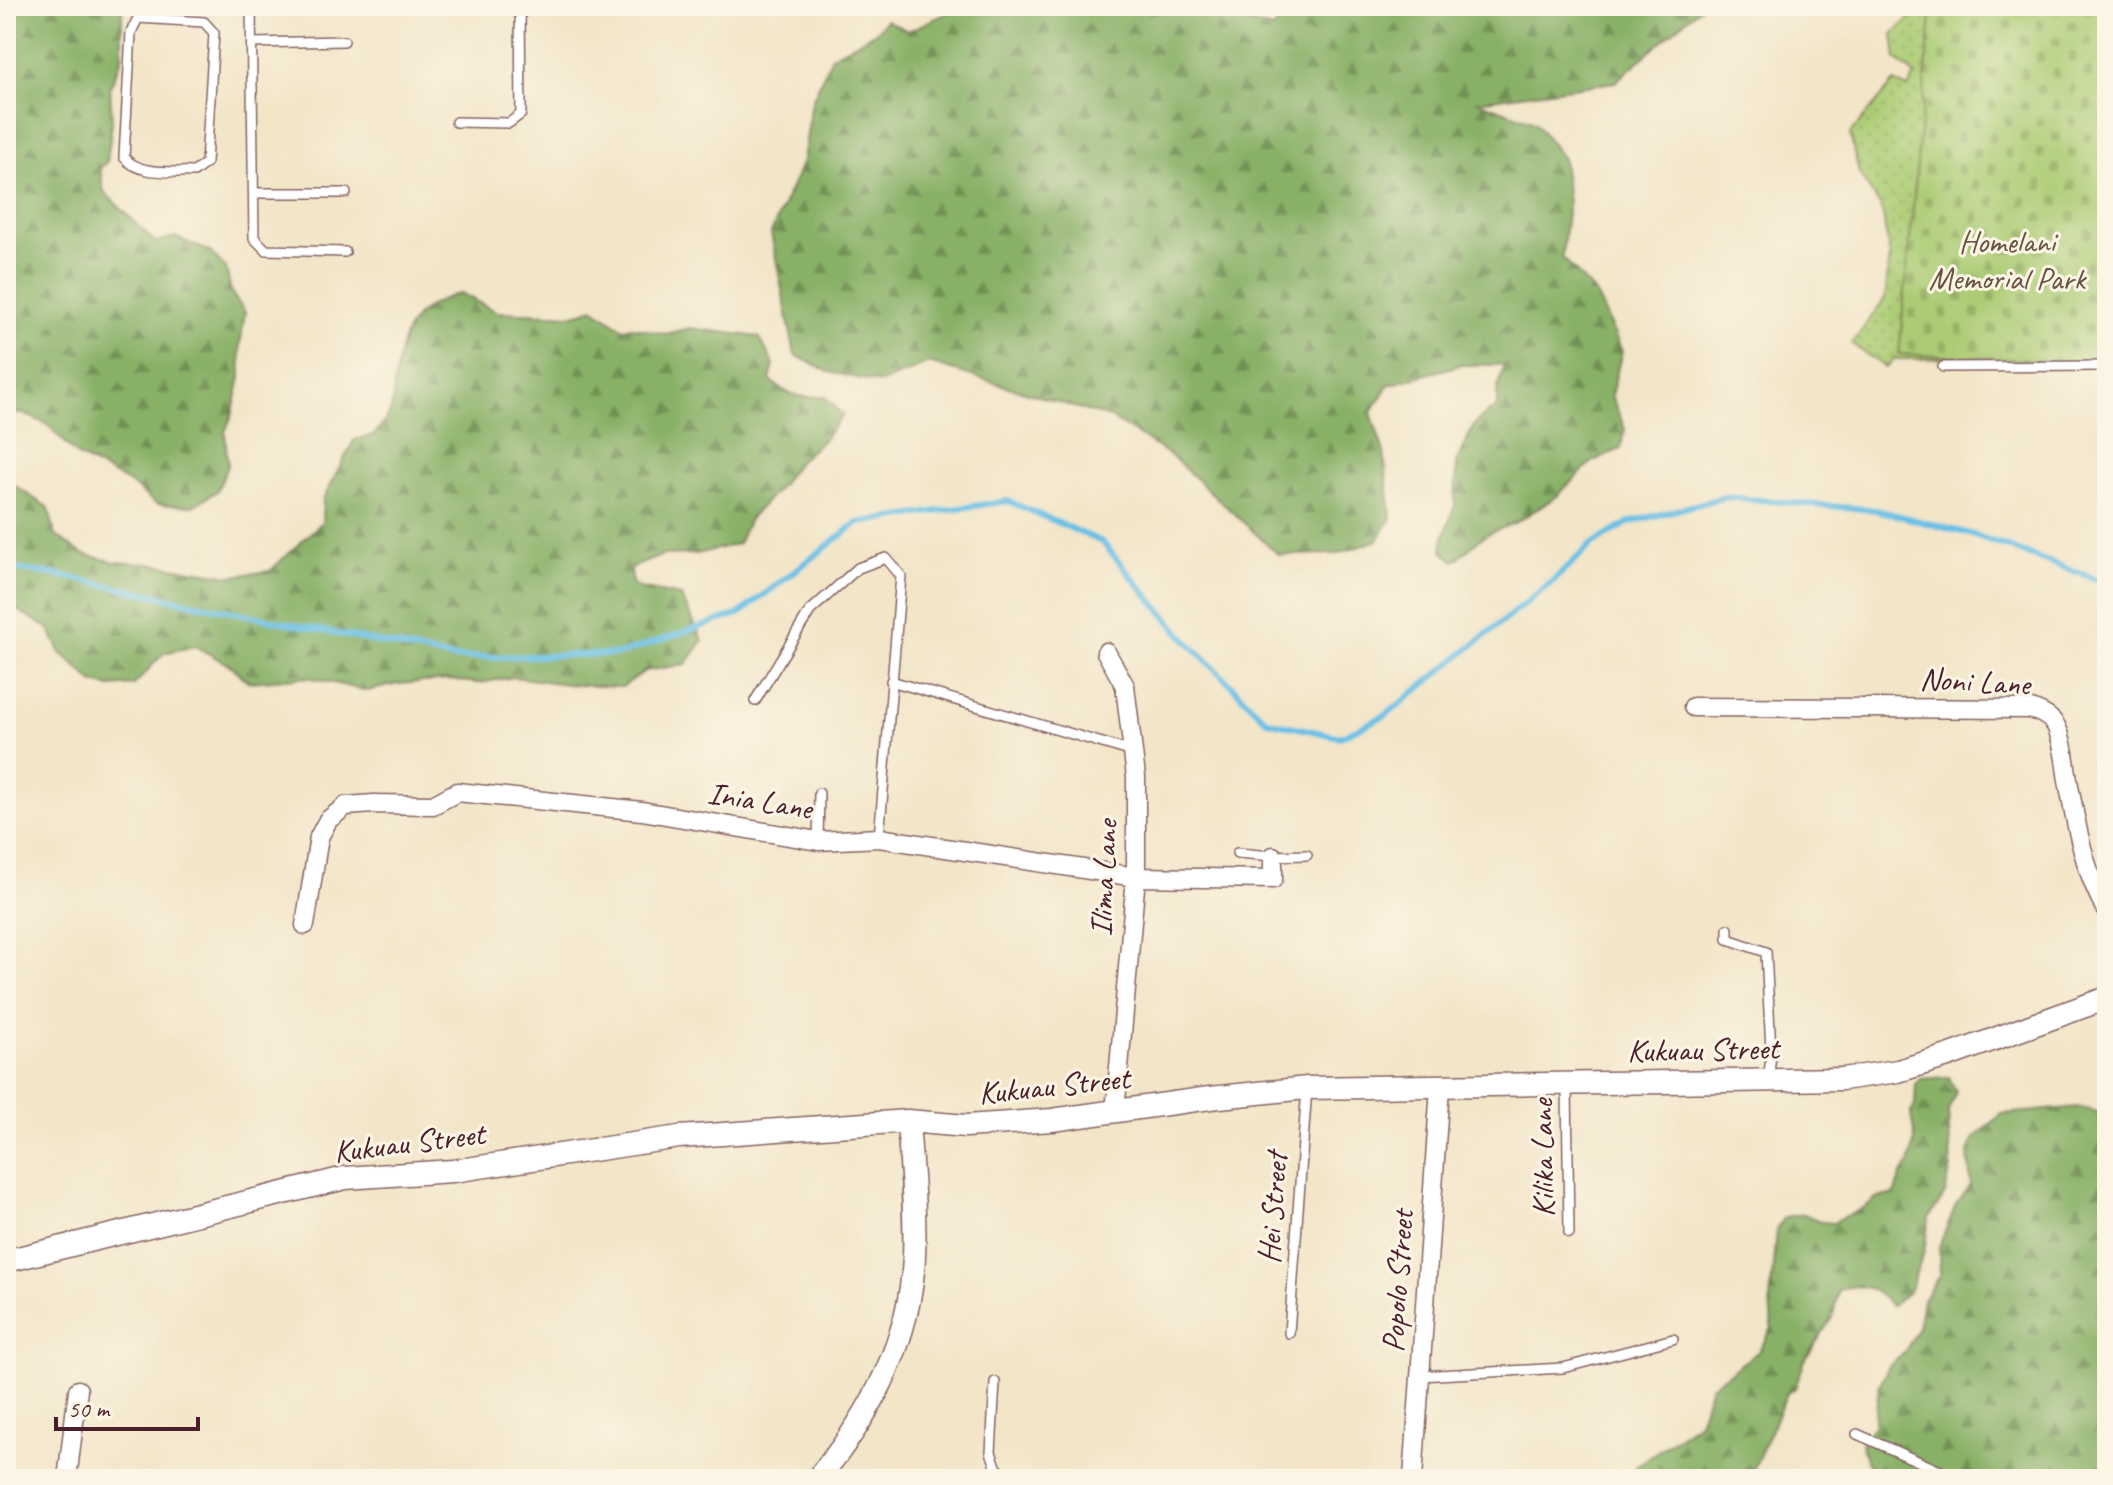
<svg xmlns="http://www.w3.org/2000/svg" width="2113" height="1485" font-family="Caveat,sans-serif">
<style>
.grass{fill:url(#grass-dots);stroke:#7a7650;stroke-width:2}
.forest{fill:url(#forest-firs);stroke:#696848;stroke-width:2}
.cemetery{fill:url(#cemetery-stones);stroke:#7a7650;stroke-width:2}
.lines{fill:none;stroke-linecap:round;stroke-linejoin:round}
.stream{stroke:#68bfe5;stroke-width:6}
.service-casing{stroke:#856462;stroke-width:12}
.minor-casing{stroke:#856462;stroke-width:21}
.tertiary-casing{stroke:#856462;stroke-width:25}
.service{stroke:#fff;stroke-width:9}
.minor{stroke:#fff;stroke-width:18}
.tertiary{stroke:#fff;stroke-width:22}
.labels{text-anchor:middle;stroke-width:6;stroke-linejoin:round;paint-order:stroke}
.park-label{font-size:32px;fill:#675341;stroke:#fcf5e5}
.street-label{font-size:32px;fill:#4a1f2b;stroke:#fcf5e5}
</style>
<defs>
<pattern id="grass-dots" width="8" height="8" patternUnits="userSpaceOnUse" patternTransform="scale(2)"><rect width="8" height="8" fill="#abcc74"/><path d="M2 2h.1M6 6h.1" fill="none" stroke="#95af65" stroke-width="1.8" stroke-linecap="round"/></pattern>
<pattern id="forest-firs" width="22" height="20" patternUnits="userSpaceOnUse" patternTransform="scale(2)"><rect width="22" height="20" fill="#88b066"/><path d="M5 1l3.5 6h-7zM16 11l3.5 6h-7z" fill="#718f54"/></pattern>
<pattern id="cemetery-stones" width="16" height="16" patternUnits="userSpaceOnUse" patternTransform="scale(2)"><rect width="16" height="16" fill="#abcc74"/><path d="M2 7V4a2 2 0 0 1 4 0v3zM10 15v-3a2 2 0 0 1 4 0v3z" fill="#95af65"/></pattern>
</defs>
<rect width="100%" height="100%" fill="#fcf5e5"/>
<filter id="ink" filterUnits="userSpaceOnUse"><feTurbulence type="fractalNoise" baseFrequency=".0125" numOctaves="2"/><feDisplacementMap in="SourceGraphic" scale="16" xChannelSelector="R" yChannelSelector="G"/><feConvolveMatrix kernelMatrix="1 2 1 2 8 2 1 2 1" color-interpolation-filters="sRGB"/></filter>
<filter id="wash" filterUnits="userSpaceOnUse"><feTurbulence type="fractalNoise" baseFrequency=".006" numOctaves="4" result="noise"/><feDisplacementMap in="SourceGraphic" scale="32" xChannelSelector="R" yChannelSelector="G"/><feGaussianBlur stdDeviation="1.8" result="paint"/><feColorMatrix in="noise" values="0 0 0 0 0 0 0 0 0 0 0 0 0 0 0 0 0 1.4 0 .05"/><feComposite in="paint" operator="in"/></filter>
<g filter="url(#wash)">
<rect width="100%" height="100%" fill="#f2e5c8"/>
<path class="grass" d="M1919,6H2107V357L1894,359L1886,368L1852,344L1885,298L1890,256L1882,209L1859,173L1850,134L1894,82L1908,88L1915,75L1896,59L1893,34L1918,11Z"/>
<path class="forest" d="M6,6H122V59L110,87L112,123L107,162L100,168L104,192L155,242L175,237L209,251L226,268L231,292L245,312L240,345L241,378L232,415L225,432L228,466L217,491L193,506L156,504L130,483L78,456L47,424L22,413L6,415Z
M963,6H1201L1212,13L1273,29L1292,6H1702L1615,82L1477,101L1535,122L1563,159L1568,203L1562,257L1596,294L1622,351L1611,395L1625,429L1621,449L1593,461L1556,497L1516,522L1485,535L1455,561L1442,551L1444,537L1455,505L1457,460L1476,422L1497,406V390L1504,365H1460L1388,385L1371,413L1384,453L1391,518L1378,540L1337,554L1279,555L1170,455L1111,418L929,363L881,383L829,372L795,355L771,233L803,161L812,101L832,56L876,32L886,20L908,31Z
M460,293L497,312L574,315L593,308L624,329L632,327L666,334L690,328L759,337L774,365L770,380C787,396 802,399 824,396L843,415L822,441L798,462L778,489L749,519L738,544L697,554L663,555L631,568L632,583L639,588L681,596L703,641L686,664L645,671L622,687L574,685L514,677L479,683L449,680L398,684L367,691L308,677L249,682L230,665L195,646L164,653L134,685L110,687L94,683L61,653L49,629L6,603V487L12,484L49,508L55,535L83,554L115,562L152,564L232,576L270,571L322,522L323,499L354,440L374,435C380,427 389,418 391,409C394,401 393,391 394,383C402,331 408,310 460,293Z
M1949,1077L1956,1092L1948,1111L1951,1167L1945,1194L1929,1218L1924,1252L1909,1292L1892,1306C1875,1288 1863,1281 1838,1290L1833,1316L1805,1360L1795,1388L1787,1393L1750,1477L1636,1479L1635,1467L1699,1422L1711,1386L1759,1351L1772,1328L1770,1301L1776,1230L1785,1217L1804,1214L1822,1222L1834,1223C1845,1213 1847,1217 1858,1211C1874,1203 1873,1196 1894,1195L1901,1175L1909,1164L1915,1139L1911,1114L1915,1105L1916,1084L1920,1079Z
M2080,1107L2107,1115V1479H1881L1867,1463L1861,1444L1874,1426L1879,1387L1888,1367L1905,1352L1918,1328L1923,1300L1940,1274L1939,1247L1946,1229L1956,1205L1971,1186L1968,1152L1975,1137L2002,1114Z"/>
<path class="cemetery" d="M1932,6H2107V364L1899,354Z"/>
<g class="lines">
<path class="stream" d="M6,568L53,574L453,658L619,654L739,614L857,523L1008,501L1102,542L1187,641L1267,721L1340,737L1386,715L1552,582L1591,545L1628,523L1725,497L1876,510L1977,536L2107,583"/>
</g>
</g>
<g filter="url(#ink)">
<g class="lines">
<defs>
<path id="service" d="M251,6L254,238L266,250L345,252
M138,18L204,22L214,33L206,163L194,172C172,171 138,176 124,157L131,32L138,18L139,6
M252,43L344,41
M456,122L509,123L521,114L520,6
M254,193H346
M1943,367L2107,366
M891,681L1133,752
M755,701L810,611L858,568L886,558L901,576L879,838
M818,841L819,793
M1237,853L1273,856L1307,855
M1728,929V939L1766,952L1771,1051L1769,1078
M1567,1085L1569,1233
M1289,1333L1307,1088
M1420,1376L1563,1368L1673,1339
M995,1382L991,1452L997,1469L1014,1479
M1857,1434L1958,1479"/>
<path id="minor" d="M1106,652L1125,686L1136,777V877L1115,1112
M1693,707L2031,709C2040,712 2051,717 2056,726C2064,742 2065,763 2068,780C2076,824 2084,872 2107,911
M305,925L319,837L328,820L346,806L374,804L433,805L457,792L642,811L818,841L879,838L1136,877L1273,879V856
M67,1479L78,1390
M1413,1479L1440,1087"/>
<path id="tertiary" d="M6,1261L345,1178L453,1171L679,1137L908,1121L966,1126L1052,1120L1210,1098L1307,1088L1842,1079L1898,1071L1948,1056L2107,998
M817,1479C871,1416 910,1341 914,1257C916,1212 911,1166 908,1121"/>
</defs>
<use href="#service" class="service-casing"/>
<use href="#minor" class="minor-casing"/>
<use href="#tertiary" class="tertiary-casing"/>
<use href="#service" class="service"/>
<use href="#minor" class="minor"/>
<use href="#tertiary" class="tertiary"/>
</g>
</g>
<g class="labels">
<g class="park-label">
<text x="2007" y="252">Homelani<tspan x="2007" dy="37">Memorial Park</tspan></text>
</g>
<g class="street-label">
<text transform="translate(1975 681) rotate(3)" y="11">Noni Lane</text>
<text transform="translate(760 800) rotate(9)" y="11">Inia Lane</text>
<text transform="translate(1103 878) rotate(-87)" y="11">Ilima Lane</text>
<text transform="translate(1703 1049) rotate(-1)" y="11">Kukuau Street</text>
<text transform="translate(1054 1085) rotate(-6)" y="11">Kukuau Street</text>
<text transform="translate(409 1142) rotate(-7)" y="11">Kukuau Street</text>
<text transform="translate(1542 1158) rotate(-91)" y="11">Kilika Lane</text>
<text transform="translate(1272 1208) rotate(-86)" y="11">Hei Street</text>
<text transform="translate(1397 1281) rotate(-86)" y="11">Popolo Street</text>
</g>
</g>
<rect width="2113" height="1485" fill="none" stroke="#fcf5e5" stroke-width="32"/>
<path d="M56 1417v12h142v-12" fill="none" stroke="#4a1f2b" stroke-width="4"/>
<text x="68" y="1417" font-size="24" fill="#4a1f2b" stroke="#fcf5e5" stroke-width="6" paint-order="stroke">50 m</text>
</svg>
